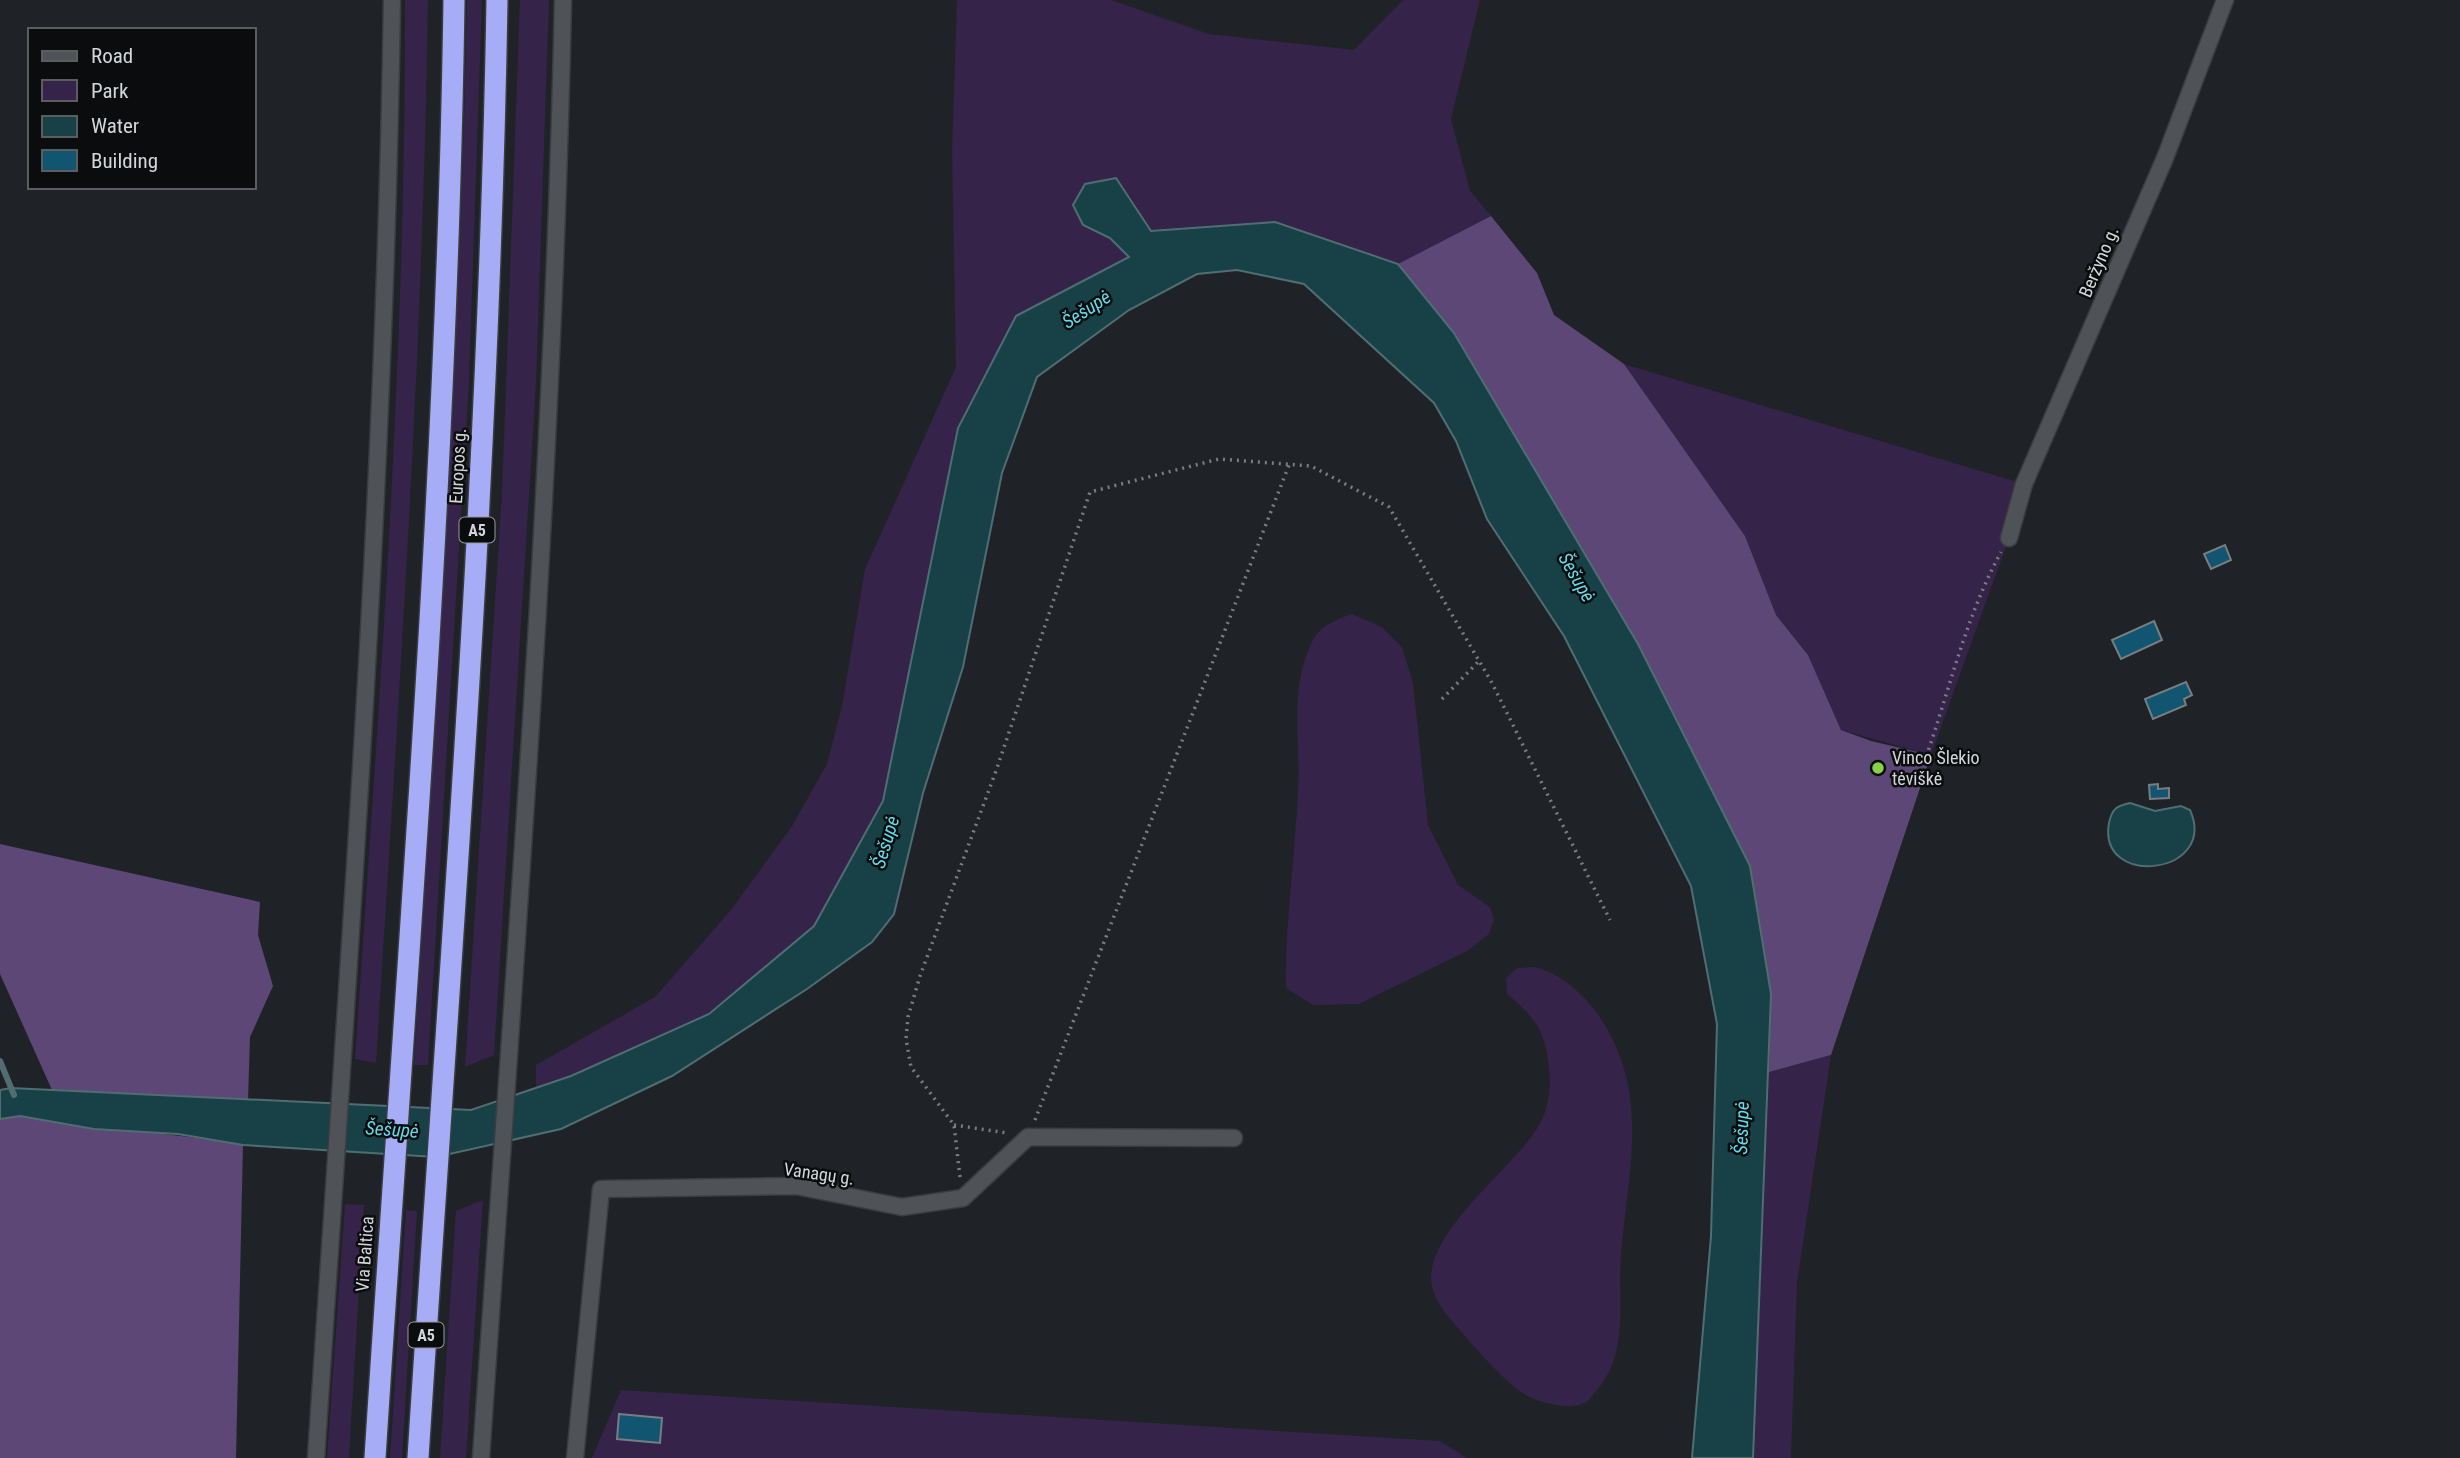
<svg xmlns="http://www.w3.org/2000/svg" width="2460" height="1458" font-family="'Roboto Condensed',sans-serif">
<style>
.green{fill:#352349}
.forest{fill:#5c4776}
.water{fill:#174146;stroke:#506e72;stroke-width:2}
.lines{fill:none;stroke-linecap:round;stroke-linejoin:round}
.stream{stroke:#506e72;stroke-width:6}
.building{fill:#115571;stroke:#777e81;stroke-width:2}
.street-casing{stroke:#3a3d40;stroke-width:19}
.highway-casing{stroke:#3a3d40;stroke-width:24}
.path{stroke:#7a7d81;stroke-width:3.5;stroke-dasharray:2 5;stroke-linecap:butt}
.street{stroke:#4f5358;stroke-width:16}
.highway{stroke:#a6acf5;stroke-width:21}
.poi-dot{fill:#88cf4a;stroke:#0b0c0e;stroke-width:2.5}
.labels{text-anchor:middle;stroke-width:5;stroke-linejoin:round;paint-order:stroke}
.shield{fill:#0b0c0e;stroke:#989a9d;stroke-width:2}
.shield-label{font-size:16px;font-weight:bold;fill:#d4d7da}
.street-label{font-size:18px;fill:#d4d7da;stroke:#0b0c0e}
.poi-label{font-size:18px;fill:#d4d7da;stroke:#0b0c0e;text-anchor:start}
.water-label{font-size:19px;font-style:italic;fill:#63dbea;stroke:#0b0c0e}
</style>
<rect width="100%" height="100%" fill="#1f2327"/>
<path class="green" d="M405,0H428C423,355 398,709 376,1063L355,1059C379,707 406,353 405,0Z
M467,0H482L469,382L428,1065H414C435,710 460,355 467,0Z
M520,0H549L536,383L494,1055L465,1067L502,493Z
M957,0H1111L1209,34L1354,50L1403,0H1480L1451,119L1470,191L1491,216L1398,264L1275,222L1151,231L1130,196L1083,225L1110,238L1130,256L1016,316L958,428L883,801L814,926L709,1014L571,1076L536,1088V1065L655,997L731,910L792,826L827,764L842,706L865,569L956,367L952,151Z
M1624,364L2024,484L2009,538L1931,755L1841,730L1808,655L1776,615L1745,536Z
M1352,614L1382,627L1402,647L1413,683L1428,825L1458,885L1490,907L1494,920L1489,934L1467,951L1359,1004L1313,1005L1286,988C1285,922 1295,857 1298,791C1301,740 1288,688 1313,640C1320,626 1337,619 1352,614Z
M1535,967C1560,973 1582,993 1597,1013C1651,1090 1629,1167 1621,1253C1617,1300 1630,1352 1597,1390C1594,1393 1590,1400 1586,1402C1571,1411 1545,1404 1530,1397C1510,1388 1480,1353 1465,1336C1454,1323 1440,1309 1434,1293C1413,1239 1515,1169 1539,1125C1549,1108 1551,1088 1549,1069C1546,1032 1535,1017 1507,994L1506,978L1517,968Z
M1831,1055L1797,1283L1791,1458H1753L1769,1072Z
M483,1200L466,1458H440L456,1211Z
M345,1204L364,1205L349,1458H327Z
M406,1210L417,1211L402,1458H390Z
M621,1390L1440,1441L1467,1458H592Z"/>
<path class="forest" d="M1491,216L1537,273L1554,315L1624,364L1745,536L1776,615L1808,655L1841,730L1871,741L1931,755L1831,1055L1769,1072L1771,994L1638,644L1454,333L1398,264Z
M0,844L260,902L258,935L273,986L250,1037L248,1101L52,1090L0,974Z
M20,1116C94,1129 169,1132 243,1145L236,1458H0V1119Z"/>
<path class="water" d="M1116,178L1151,231L1275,222L1398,264L1454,333L1638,644L1750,866L1771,994L1753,1458H1692L1711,1236L1717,1024L1691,886L1564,636L1487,519L1456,441L1434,403L1304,284L1237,270L1197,274L1129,310L1037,377L1002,473L963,667L923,793L894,914L872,942L807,989L672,1076L561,1129L436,1157L243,1145L178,1134L94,1129L20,1116L0,1119V1090L11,1088L471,1110L571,1076L709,1014L814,926L883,801L958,428L1016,316L1129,257L1110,238L1083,225L1073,205L1085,184Z
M2130,803L2155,811L2181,806L2190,810C2219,875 2097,889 2109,823C2112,809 2116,806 2130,803Z"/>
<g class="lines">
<path class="stream" d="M0,1061L14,1095"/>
</g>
<path class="building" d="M2225,545L2231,560L2211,569L2204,554Z
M2154,621L2162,640L2121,659L2112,640Z
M2186,682L2192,695L2184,699L2186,705L2153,719L2145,699Z
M2158,784V789L2169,788V798L2150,799L2149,785Z
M619,1414L662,1418L660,1443L617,1439Z"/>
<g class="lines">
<defs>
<path id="street" d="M2009,538L2024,484L2165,158L2225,0
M316,1458C348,972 385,487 392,0
M481,1458C514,972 553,487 563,0
M575,1458L601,1189L796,1186L902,1207L963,1198L1028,1137L1234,1138"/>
<path id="highway" d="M375,1458C406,973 447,487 454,0
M418,1458C449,972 489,487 497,0"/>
</defs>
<use href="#street" class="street-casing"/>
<use href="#highway" class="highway-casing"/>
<path class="path" d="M1442,699L1479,661
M1924,763C1949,692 1965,618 2001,552
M1035,1120L1289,465
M954,1125L1007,1133
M960,1177L954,1125L911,1067L906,1039L908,1017L920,976L996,771L1090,492L1219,459L1311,466L1389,507L1492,683L1610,920"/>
<use href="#street" class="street"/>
<use href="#highway" class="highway"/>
</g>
<circle class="poi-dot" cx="1878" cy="768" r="7"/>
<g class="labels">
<g class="shield">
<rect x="459.5" y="517.5" width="35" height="25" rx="5"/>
<rect x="408.5" y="1322.5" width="35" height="25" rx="5"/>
</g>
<g class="shield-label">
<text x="477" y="536">A5</text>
<text x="426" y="1341">A5</text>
</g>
<g class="street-label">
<text transform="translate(2099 262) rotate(-67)" y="6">Beržyno g.</text>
<text transform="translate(458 466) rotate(-87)" y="6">Europos g.</text>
<text transform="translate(819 1174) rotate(8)" y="6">Vanagų g.</text>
<text transform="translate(365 1254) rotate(-86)" y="6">Via Baltica</text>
</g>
<g class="poi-label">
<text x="1892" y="764">Vinco Šlekio<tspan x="1892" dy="21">tėviškė</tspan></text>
</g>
<g class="water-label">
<text transform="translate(1086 309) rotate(-33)" y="7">Šešupė</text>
<text transform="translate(1577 577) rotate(60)" y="7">Šešupė</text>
<text transform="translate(885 842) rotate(-73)" y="7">Šešupė</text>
<text transform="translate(1741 1128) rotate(-88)" y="7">Šešupė</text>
<text transform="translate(392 1129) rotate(4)" y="7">Šešupė</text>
</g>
</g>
<rect x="28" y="28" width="228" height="161" fill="#0b0c0e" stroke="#5b5d60" stroke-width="2"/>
<rect x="42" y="51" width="35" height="10" fill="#4f5358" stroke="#5b5d60" stroke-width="2"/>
<text x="91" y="63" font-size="21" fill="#d4d7da">Road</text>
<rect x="42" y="80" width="35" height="21" fill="#352349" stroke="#5b5d60" stroke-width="2"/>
<text x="91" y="98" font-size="21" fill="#d4d7da">Park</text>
<rect x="42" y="116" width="35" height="21" fill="#174146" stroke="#5b5d60" stroke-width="2"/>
<text x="91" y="133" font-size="21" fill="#d4d7da">Water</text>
<rect x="42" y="150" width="35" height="21" fill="#115571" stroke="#5b5d60" stroke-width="2"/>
<text x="91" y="168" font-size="21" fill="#d4d7da">Building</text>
</svg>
